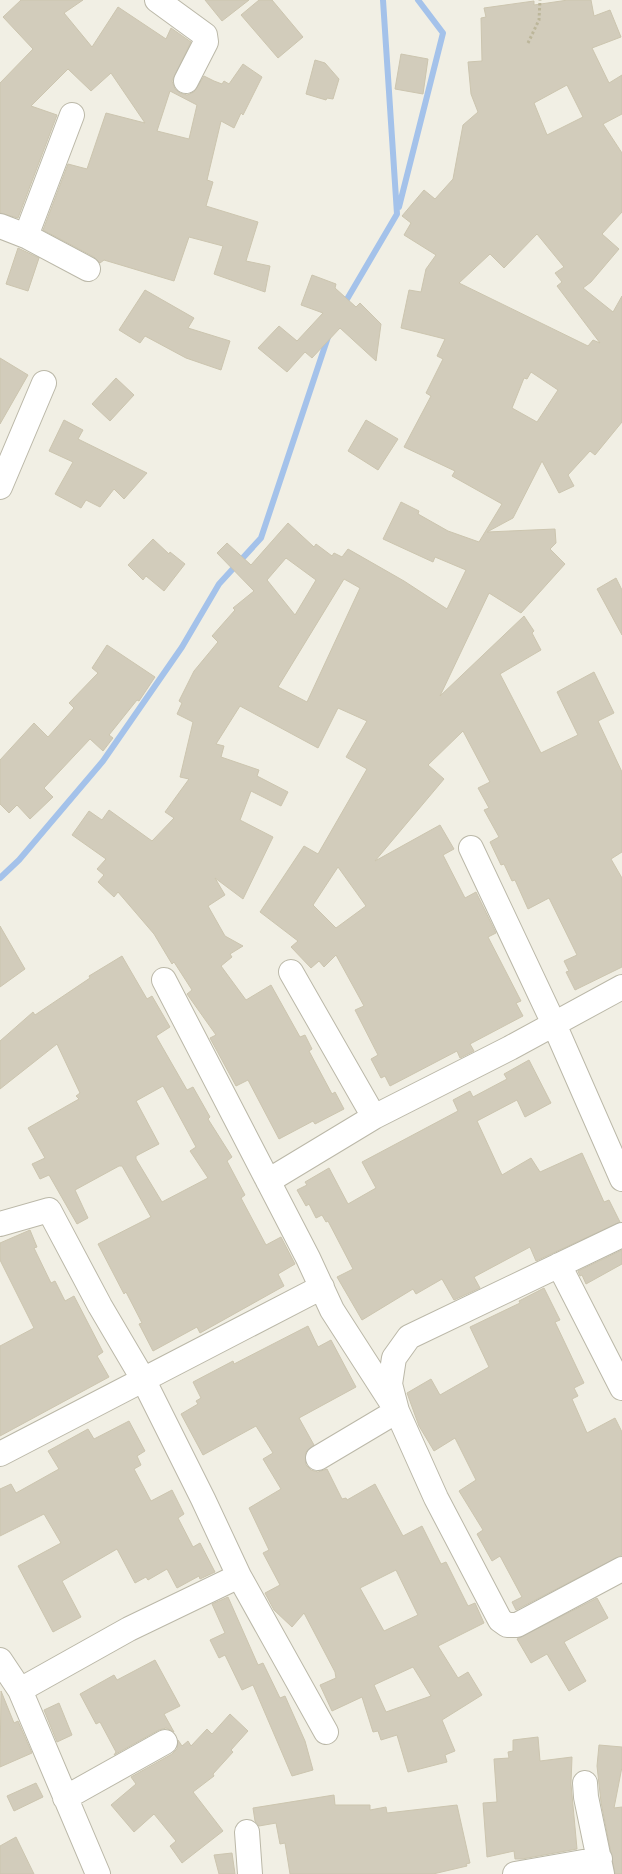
<svg xmlns="http://www.w3.org/2000/svg" width="622" height="1874" font-family="'Fira Sans Condensed',sans-serif">
<style>
.lines{fill:none;stroke-linecap:round;stroke-linejoin:round}
.stream{stroke:#a4c2ea;stroke-width:6}
.building{fill:#d2ccbb;stroke:#ccc5af;fill-rule:evenodd}
.street-casing{stroke:#bbb8a8;stroke-width:26}
.path{stroke:#bcb69a;stroke-width:3;stroke-dasharray:2.5 2.5;stroke-linecap:butt}
.street{stroke:#fff;stroke-width:24}
</style>
<rect width="100%" height="100%" fill="#f1efe4"/>
<g class="lines">
<path class="stream" d="M399,207L443,33L418,0
M343,306L397,214L383,0
M0,878L19,860L103,761L182,647L219,584L261,538L328,337"/>
</g>
<path class="building" d="M21,0H83L64,13L92,47L118,7L166,39L171,28L191,42L172,81L175,89L180,93L187,95L194,92L204,76L214,81L222,84L224,81L229,84L243,64L262,77L243,115L241,113L234,128L221,121L207,180L213,182L206,206L258,222L246,261L270,266L265,292L214,274L223,246L189,237L174,281L104,260L100,263L94,257L43,230L68,164L87,169L106,113L145,123L111,73L91,91L68,69L31,106L57,115L18,218L0,213V83L33,49L3,17ZM170,91L197,105L189,139L157,131Z
M205,0H249L222,21Z
M259,0H272L303,37L278,58L241,15Z
M568,0H591L594,16L610,10L621,37L592,48L609,83L622,75V114L603,124L622,153V212L602,234L619,249L591,282L583,288L613,312L622,296V422L595,455L590,451L568,475L574,486L559,493L542,461L513,518L487,532L555,529L556,543L550,549L565,564L521,613L489,593L440,696L524,616L534,631L532,633L541,650L500,674L541,753L578,735L557,692L594,672L614,713L598,721L622,772V852L611,859L622,878V967L575,990L566,972L569,971L564,961L577,955L549,898L528,909L515,880L512,881L504,864L501,865L490,842L499,837L484,810L489,808L478,788L490,782L463,731L428,765L444,779L375,861L440,825L454,849L443,855L465,898L476,892L496,933L488,937L521,1001L516,1003L523,1016L470,1044L474,1051L460,1058L457,1051L390,1086L385,1076L381,1078L371,1059L378,1055L355,1010L364,1006L336,955L324,967L319,961L311,968L291,947L298,941L260,912L304,846L318,854L367,769L346,757L367,721L338,708L318,748L240,706L216,744L224,746L221,757L259,770L257,776L288,792L281,806L251,791L240,820L273,837L243,899L215,878L225,895L208,906L225,936L243,946L230,954L232,957L221,966L246,1000L271,985L300,1037L305,1035L312,1049L309,1051L332,1094L335,1092L344,1109L315,1124L313,1121L279,1139L248,1080L236,1086L210,1038L216,1035L187,994L192,990L174,962L172,964L154,934L118,892L114,897L98,882L104,875L97,869L106,859L72,835L89,811L102,820L109,810L152,841L174,818L165,812L189,779L180,777L193,722L177,714L182,703L179,701L194,671L218,642L212,636L235,610L233,608L254,591L217,553L227,543L251,565L288,523L314,547L316,544L332,556L334,553L342,557L348,549L404,581L447,609L466,570L435,557L433,562L383,539L401,502L419,511L418,514L448,531L479,542L502,504L452,476L455,471L404,447L431,396L426,393L443,359L437,356L445,339L401,328L409,290L421,292L426,269L436,255L404,235L411,223L402,216L424,190L435,199L453,179L463,125L478,112L471,94L468,62L482,61L481,18L486,17L484,8L534,1V5ZM567,85L583,117L547,135L534,103ZM537,234L564,267L555,273L562,282L557,286L600,343L593,340L588,346L459,283L490,254L504,268ZM531,372L558,390L537,422L512,408L524,378L527,379ZM286,558L316,580L295,615L267,580ZM344,579L360,588L307,702L278,687ZM338,867L366,906L336,928L313,905Z
M401,54L428,59L423,94L395,89Z
M315,60L325,63L339,79L333,99L327,98L326,100L306,94Z
M18,248L39,258L28,291L6,284Z
M312,275L336,284L335,288L356,307L360,303L381,324L376,361L340,328L312,358L305,352L287,372L258,348L279,326L297,341L323,313L301,305Z
M145,290L194,318L188,328L230,341L221,370L186,358L145,336L140,343L119,330Z
M0,358L28,375L0,424Z
M116,378L134,395L110,421L92,404Z
M64,420L83,430L78,439L147,473L124,499L114,489L100,507L86,500L81,508L55,494L73,462L49,451Z
M366,420L398,439L378,470L348,451Z
M153,539L169,554L170,552L185,564L164,591L146,576L143,580L128,565Z
M616,578L622,590V635L597,589Z
M107,645L155,677L139,701L137,700L109,735L113,738L103,751L90,739L44,788L53,797L30,819L17,805L9,813L0,804V760L34,723L48,737L74,708L69,703L98,673L92,668Z
M0,926L25,969L0,987Z
M122,956L147,999L152,996L170,1027L156,1036L187,1090L193,1087L210,1117L208,1119L232,1157L227,1161L245,1195L241,1198L266,1245L281,1237L295,1264L278,1274L284,1286L200,1333L197,1327L153,1351L139,1324L142,1323L126,1292L124,1294L98,1244L151,1217L122,1166H119L75,1190L88,1218L77,1224L49,1175L40,1179L32,1164L45,1158L28,1128L79,1099L76,1096L80,1093L57,1044L0,1089V1041L33,1012L35,1015L90,978L89,976ZM163,1086L196,1147L190,1151L208,1178L162,1202L136,1159V1156L159,1144L136,1101Z
M529,1060L551,1103L525,1117L517,1100L477,1121L502,1175L531,1158L540,1172L582,1153L604,1202L609,1200L620,1222L536,1261L530,1247L474,1277L480,1288L454,1300L442,1279L416,1294L413,1289L362,1320L337,1277L353,1269L328,1221L326,1222L322,1215L316,1218L309,1204L306,1206L297,1190L307,1185L305,1182L329,1168L348,1204L376,1188L362,1162L458,1111L453,1100L470,1091L473,1097L507,1079L504,1074Z
M30,1230L37,1247L34,1248L51,1283L55,1281L65,1301L74,1296L103,1352L97,1356L109,1377L0,1436V1346L34,1328L0,1260V1243Z
M622,1250V1264L586,1284L582,1275L580,1276L578,1271Z
M544,1288L560,1320L555,1322L584,1383L574,1388L578,1396L572,1399L587,1433L615,1418L622,1432V1555L516,1610L512,1602L522,1597L500,1556L492,1561L477,1534L483,1530L459,1491L476,1480L455,1438L434,1451L419,1426L407,1393L431,1379L440,1395L489,1367L470,1327L520,1303L519,1301Z
M308,1326L318,1347L331,1340L356,1387L299,1418L314,1445L306,1452V1465L311,1470L318,1472L327,1469L342,1499L346,1498L347,1500L375,1484L403,1536L422,1526L441,1564L446,1562L468,1606L475,1603L484,1623L438,1646L458,1678L468,1672L482,1695L442,1720L455,1751L445,1755L447,1762L408,1772L397,1735L381,1740L378,1731L373,1732L362,1697L332,1711L320,1685L336,1678L335,1672L304,1613L292,1627L274,1610L265,1593L280,1585L263,1553L269,1550L249,1508L281,1489L263,1459L273,1453L256,1426L203,1455L181,1414L198,1404L196,1401L201,1398L193,1382L233,1361L234,1364ZM396,1570L418,1615L384,1631L360,1588ZM413,1667L431,1696L386,1712L374,1685Z
M129,1421L145,1451L137,1456L141,1465L134,1469L151,1501L172,1490L184,1514L178,1518L193,1547L200,1543L215,1572L200,1579L199,1576L177,1588L167,1569L148,1580L146,1577L135,1583L117,1549L62,1581L81,1617L53,1632L18,1566L61,1543L44,1514L0,1536V1489L11,1484L16,1493L59,1469L48,1451L88,1429L94,1439Z
M228,1597L258,1665L263,1663L280,1698L285,1696L305,1741L313,1770L292,1776L253,1685L242,1690L225,1655L219,1658L210,1640L225,1633L212,1604Z
M597,1598L608,1618L564,1642L586,1681L569,1691L547,1654L531,1663L517,1639Z
M155,1660L180,1706L164,1714L174,1732L166,1728L159,1730L114,1755L116,1752L100,1722L96,1724L80,1694L114,1675L117,1680Z
M1,1691L14,1723L18,1721L32,1753L0,1767Z
M59,1703L72,1735L57,1742L44,1710Z
M230,1714L248,1731L231,1750L233,1752L213,1774L214,1776L193,1792L223,1831L182,1863L170,1846L176,1841L154,1814L134,1832L111,1805L136,1784L131,1777L172,1754L177,1749L178,1740L182,1746L188,1741L191,1746L207,1729L212,1734Z
M538,1737L540,1761L572,1757L571,1784L577,1849L522,1859H515L514,1851L487,1857L483,1803L497,1802L494,1759L509,1758L508,1752L513,1751V1740Z
M599,1745L622,1747V1767L614,1808L622,1807V1874H615L601,1802L597,1766Z
M36,1783L43,1797L14,1811L7,1796Z
M334,1795L335,1805H370V1810L386,1807L387,1813L457,1805L470,1863L466,1864L467,1866L433,1874H290L285,1843L280,1844L276,1823L259,1826L255,1821L253,1808Z
M16,1837L34,1874H0V1846Z
M232,1853L235,1874H219L214,1855Z"/>
<g class="lines">
<defs>
<path id="street" d="M157,0L205,35L206,42L186,81
M0,226L26,236L88,269
M26,236L72,115
M0,487L44,383
M471,848L554,1024L622,1179
M291,972L374,1117
M164,980L308,1258L332,1310L397,1411L318,1458
M268,1181L374,1117L510,1048L622,987
M0,1224L49,1210L100,1306L143,1379L203,1499L239,1576L326,1732
M622,1235L409,1337L394,1358L390,1384L397,1411L436,1498L500,1620L507,1625H517L622,1569
M559,1265L622,1388
M0,1454L322,1287
M0,1660L20,1690L98,1874
M20,1690L129,1629L239,1576
M585,1783L586,1797L602,1874
M65,1798L165,1742
M247,1832L250,1874
M515,1874L600,1859"/>
</defs>
<use href="#street" class="street-casing"/>
<path class="path" d="M528,43L539,20L540,0"/>
<use href="#street" class="street"/>
</g>
</svg>
